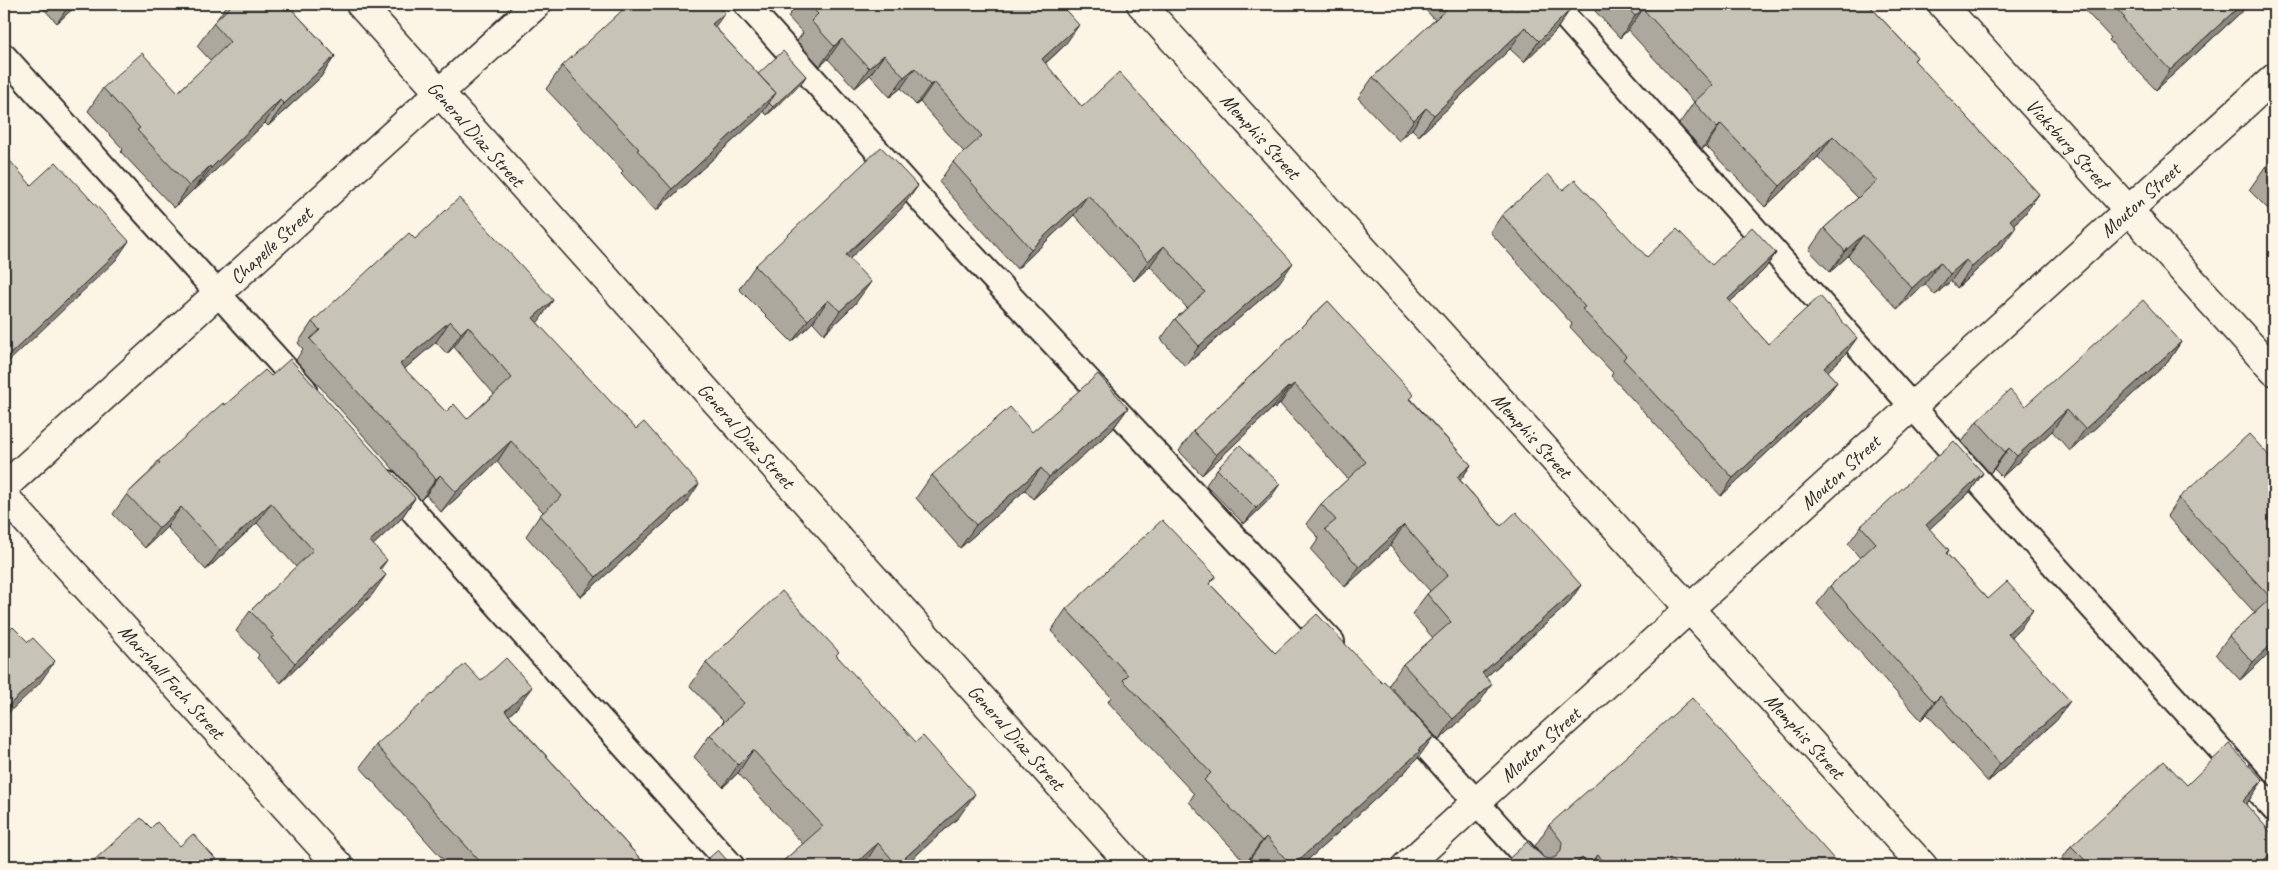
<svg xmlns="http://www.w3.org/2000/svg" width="2278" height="870" font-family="Caveat,sans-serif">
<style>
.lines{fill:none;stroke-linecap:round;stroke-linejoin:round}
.lane-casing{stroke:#2b2b2b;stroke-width:28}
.street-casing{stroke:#2b2b2b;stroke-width:31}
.lane{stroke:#fcf5e5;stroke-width:24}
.street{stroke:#fcf5e5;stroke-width:28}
.wall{fill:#aca89d;stroke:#2b2b2b;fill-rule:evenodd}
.shaded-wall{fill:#8c8880;stroke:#2b2b2b}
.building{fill:#c8c3b7;stroke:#2b2b2b;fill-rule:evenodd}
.labels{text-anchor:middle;stroke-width:4;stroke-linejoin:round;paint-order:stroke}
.street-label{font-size:20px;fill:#2b2b2b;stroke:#fcf5e5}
</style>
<rect width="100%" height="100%" fill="#fcf5e5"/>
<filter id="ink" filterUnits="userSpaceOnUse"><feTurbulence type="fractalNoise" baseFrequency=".02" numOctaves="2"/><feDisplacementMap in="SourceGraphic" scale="10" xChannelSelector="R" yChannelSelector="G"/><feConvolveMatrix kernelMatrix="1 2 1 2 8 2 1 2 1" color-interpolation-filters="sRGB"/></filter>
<g filter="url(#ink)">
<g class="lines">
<defs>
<path id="lane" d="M746,4L940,221L1332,642
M1554,4L2025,533L2274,809
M4,56L304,389
M388,483L732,866
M1405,723L1534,866"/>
<g id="street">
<path id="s1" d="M360,4L1132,866"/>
<path id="s2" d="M1141,4L1923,866"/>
<path id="s3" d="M1942,4L2274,371"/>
<path id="s4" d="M4,487L537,4"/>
<path id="s5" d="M4,496L339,866"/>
<path id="s6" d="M1406,866L2274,78"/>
</g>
</defs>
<use href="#lane" class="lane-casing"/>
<use href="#street" class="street-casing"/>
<use href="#lane" class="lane"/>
<use href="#street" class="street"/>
</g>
<path class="wall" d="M39,4H78L57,23Z
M228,4H287L335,56L320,78L268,126L265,123L195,190L194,189L174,208L121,152L123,149L88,111L103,88L178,92L211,61L197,46Z
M797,4H1060L1065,45L1045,64L1082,107L1279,283L1185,366L1161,339L1175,319L1187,308L1150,266L1134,281L1074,215L1017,269L939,182L953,162L964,152L920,102L916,105L901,88L890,97L870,75L855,88L828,59L820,66L797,41L803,33L788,17Z
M1289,4H1300L1294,9Z
M1420,4H1507L1511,8L1569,11L1555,32L1524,62L1510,49L1419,136L1412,129L1399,141L1358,98L1373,77L1435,20Z
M1600,4H1868L1917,57L1914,61L2039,194L2024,215L2014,224L2001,248L1957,288L1951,281L1935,295L1925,284L1897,309L1848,256L1830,272L1809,250L1824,228L1858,198L1818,157L1765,207L1706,146L1702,149L1679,124L1694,102L1628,30L1620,38L1595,11Z
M2079,4H2250L2156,90L2109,40L2111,38Z
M715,27L758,74L806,76L800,85L767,115L763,111L760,116L656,211L621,173L623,171L546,89L562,66Z
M2274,158V215L2249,190L2265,167Z
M1563,190L1647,257L1712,265L1776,253L1764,270L1730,302L1768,344L1845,355L1827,372L1837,382L1824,399L1721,496L1611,376L1613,373L1570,327L1572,324L1490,232L1502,215Z
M902,208L849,259L855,304L824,334L813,322L792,342L739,289L755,266Z
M415,239L553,300L537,322L685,505L581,597L526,536L540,515L543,512L497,462L441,512L426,495L421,500L296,360L303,349L298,343L312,322ZM436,342L447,354L454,347L494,394L467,419L446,412L404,369Z
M1328,301L1411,399L1471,465L1460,480L1501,526L1581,585L1567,605L1486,677L1478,705L1439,740L1389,685L1403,664L1433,638L1412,614L1427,594L1430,591L1390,546L1345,587L1311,550L1319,538L1306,524L1321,504L1348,479L1280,404L1275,409L1274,407L1202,475L1179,451L1193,431Z
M2181,342L2167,363L2070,451L2052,431L2002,477L1994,469L1990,473L1962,442L1977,421L2025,406Z
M271,376L415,498L401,519L373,545L381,570L372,595L281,683L257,658L259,655L236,631L250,611L296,567L257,523L206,570L167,527L145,548L113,514L127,494L150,472L158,461L225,405Z
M1128,408L1112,430L1033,499L1025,490L960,548L916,498L932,475L1032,432Z
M2274,461V649L2240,680L2216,654L2229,636L2255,613L2167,516L2179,498Z
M1217,469L1269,500L1244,524L1206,485Z
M1983,473L1970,492L1929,529L1949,550L1947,554L1988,599L2020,629L2012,637L2057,720L1988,782L1927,714L1921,720L1817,604L1830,586L1860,558L1848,544L1861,526Z
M1216,576L1210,584L1275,653L1418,758L1409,767L1404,773L1301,866H1257L1250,859L1246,863L1189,802L1194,794L1108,702L1111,697L1051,631L1066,609Z
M837,656L959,817L904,866H779L782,862L803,844L738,773L723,787L694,757L710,735L724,721L690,686L706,663Z
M481,681L516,709L509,715L647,866H449L360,767L376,745Z
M2263,780L2246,804L2274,855L2267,866H2057L2071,846L2187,785Z
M1549,825L1838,866H1501L1543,857L1535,846Z"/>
<path class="shaded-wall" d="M70,4H78L57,23Z
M2242,4H2250L2156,90L2170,70Z
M1643,9L1628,30L1620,38L1635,16Z
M1569,11L1555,32L1524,62L1539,41Z
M725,13L709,35L712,24Z
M1079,25L1065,45L1028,79L1042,59Z
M1525,27L1510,49L1419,136L1434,115Z
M842,39L828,59L820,66L834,46Z
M884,55L870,75L855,88L869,68Z
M335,56L320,78L268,126L284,104Z
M915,68L901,88L890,97L904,77Z
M806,76L800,85L767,115L773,107Z
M934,82L920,102L916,105L930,85Z
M776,93L760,116L656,211L672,189Z
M280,100L265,123L195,190L211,168Z
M1426,108L1412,129L1399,141L1414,120Z
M1721,124L1706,146L1702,149L1717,128Z
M1833,136L1818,157L1765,207L1780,186Z
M210,166L194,189L174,208L189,186Z
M918,186L902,208L830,278L846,255Z
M2039,194L2024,215L1995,241L2010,220Z
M1088,195L1074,215L1017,269L1031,249Z
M2016,227L2001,248L1957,288L1972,267Z
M1863,235L1848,256L1830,272L1845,251Z
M129,241L116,260L4,366V360Z
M1164,246L1150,266L1134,281L1148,261Z
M1776,253L1764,270L1715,316L1728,299Z
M1966,260L1951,281L1935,295L1950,274Z
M1940,262L1925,284L1897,309L1912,288Z
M1293,263L1279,283L1185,366L1199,346Z
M871,282L855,304L824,334L840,311Z
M553,300L539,321L519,339L533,318Z
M828,300L813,322L792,342L808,320Z
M450,321L436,342L386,385L400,364Z
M468,326L454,347L447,354L461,333Z
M1857,338L1845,355L1812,386L1824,368Z
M2181,342L2167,363L2070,451L2085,429Z
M1837,382L1824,399L1721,496L1733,478Z
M1294,384L1280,404L1275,409L1289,388Z
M1288,387L1274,407L1202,475L1216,455Z
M1128,408L1112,430L1033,499L1049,477Z
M2067,410L2052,431L2002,477L2017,456Z
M511,441L497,462L441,512L456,492Z
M2009,448L1994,469L1990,473L2005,452Z
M1471,465L1457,485V477Z
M1041,468L1025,490L960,548L976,525Z
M1983,473L1970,492L1913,544L1926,525Z
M440,475L426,495L421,500L436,479Z
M699,484L685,505L581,597L596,577Z
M1280,484L1269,500L1244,524L1256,508Z
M415,498L401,519L356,561L370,541Z
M271,503L257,523L206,570L220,550Z
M181,507L167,527L145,548L159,528Z
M1404,525L1390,546L1345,587L1359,567Z
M387,560L373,580L379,568Z
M386,575L372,595L281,683L295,663Z
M1581,585L1567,605L1468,693L1482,673Z
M2033,610L2020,629L1996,651L2008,633Z
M2274,642V649L2240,680L2253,662Z
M55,661L39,684L4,717V710Z
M1492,684L1478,705L1439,740L1453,719Z
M532,687L516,709L490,733L505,711Z
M1940,696L1927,714L1921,720L1934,702Z
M2070,701L2057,720L1988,782L2000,764Z
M1434,736L1418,758L1409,767L1404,773L1301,866H1292L1414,756L1418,750Z
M753,750L738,773L723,787L738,765Z
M2263,780L2248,802L2227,823L2243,801Z
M975,794L959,817L904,866H896Z
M1266,837L1250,859L1246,863L1262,841Z
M878,843L863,866H853Z
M2274,851V855L2267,866H2257Z
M1598,855L1590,866H1586L1588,864Z
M1582,858L1576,866H1572Z"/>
<path class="building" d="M228,4H287L335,56L284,104L280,100L211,168L210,166L189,186L137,130L140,128L103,88L142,53L178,92L230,42L213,23L231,6Z
M629,4H716L725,13L712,24L776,93L672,189L637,150L639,149L562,66Z
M808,4H1060L1079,25L1042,59L1082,107L1119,72L1293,263L1199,346L1175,319L1205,292L1164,246L1148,261L1088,195L1031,249L953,162L982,136L934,82L930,85L915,68L904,77L884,55L869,68L842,39L834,46L811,21L818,14Z
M1452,4H1507L1511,8L1515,4H1562L1569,11L1539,41L1525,27L1434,115L1426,108L1414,120L1373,77Z
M1624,4H1868L1917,57L1914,60L2039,194L2010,220L2016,227L1972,267L1966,260L1950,274L1940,262L1912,288L1863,235L1845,251L1824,228L1877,181L1833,136L1780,186L1721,124L1717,128L1694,102L1713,85L1643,9L1635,16Z
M2112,4H2242L2170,70L2123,19L2125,18Z
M783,51L806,76L773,107L769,103L776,93L758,74Z
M881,147L918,186L846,255L871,282L840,311L828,300L808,320L755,266Z
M4,154L31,185L56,162L129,241L4,360Z
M2274,158V177L2265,167Z
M1548,174L1563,190L1575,180L1647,257L1677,229L1712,265L1752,227L1776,253L1728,299L1768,344L1820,296L1857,338L1824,368L1837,382L1733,478L1623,359L1626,356L1582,309L1585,307L1502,215Z
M459,198L553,300L533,318L636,429L644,422L699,484L596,577L540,515L562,496L511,441L456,492L440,475L436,479L310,339L320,330L312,322L409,233L415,239ZM450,321L461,333L468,326L512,378L467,419L454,404L446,412L400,364Z
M2143,300L2181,342L2085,429L2067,410L2017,456L2009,448L2005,452L1977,421L2010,390L2025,406Z
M1328,301L1414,395L1410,399L1471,465L1457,477L1501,526L1516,512L1581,585L1482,673L1492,684L1453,719L1403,664L1451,622L1427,594L1448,575L1404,525L1359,567L1325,529L1336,520L1321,504L1366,462L1294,384L1289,388L1288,387L1216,455L1193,431Z
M290,359L415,498L370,541L387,560L379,568L386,575L295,663L271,638L274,636L250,611L313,550L271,503L220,550L181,507L159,528L127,494L160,463L158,461L223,403L225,405L265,370L271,376Z
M1098,374L1128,408L1049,477L1041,468L976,525L932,475L1010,407L1032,432Z
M2249,434L2274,461V642L2253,662L2229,636L2271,598L2179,498Z
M1954,441L1983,473L1926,525L1949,550L1946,553L1988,599L2007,582L2033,610L2008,633L2070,701L2000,764L1940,696L1934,702L1830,586L1876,543L1861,526Z
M1240,445L1280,484L1256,508L1217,469Z
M1162,520L1216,576L1209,583L1275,653L1317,614L1382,683L1384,681L1434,736L1418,750L1420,751L1292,866L1266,837L1262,841L1204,780L1211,773L1123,680L1128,675L1066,609Z
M782,591L839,652L836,655L916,742L923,736L975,794L897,865L878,843L853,866H786L782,862L823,826L753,750L738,765L710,735L744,703L706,663Z
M13,627L28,642L33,638L55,661L4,710V636Z
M506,658L532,687L505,711L647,866H484L376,745L465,664L481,681Z
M1692,698L1839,865L1838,866H1677L1672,860L1665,866H1608L1598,855L1588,864L1582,858L1572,866H1501L1527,842L1544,858L1551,859L1557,856L1561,850L1562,842L1549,825Z
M2229,744L2263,780L2243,801L2274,836V851L2257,866H2091L2071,846L2164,761L2187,785Z
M141,818L151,828L157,822L180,846L193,834L222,866H94L91,863Z
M718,850L732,866H700Z"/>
</g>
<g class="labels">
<g class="street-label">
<text dy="7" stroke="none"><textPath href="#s1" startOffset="174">General Diaz Street</textPath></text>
<text dy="7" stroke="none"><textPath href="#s2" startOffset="178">Memphis Street</textPath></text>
<text dy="7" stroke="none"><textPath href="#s3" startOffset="188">Vicksburg Street</textPath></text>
<text dy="7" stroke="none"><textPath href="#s6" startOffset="991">Mouton Street</textPath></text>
<text dy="7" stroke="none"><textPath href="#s4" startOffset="360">Chapelle Street</textPath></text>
<text dy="7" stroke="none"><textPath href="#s1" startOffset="579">General Diaz Street</textPath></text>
<text dy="7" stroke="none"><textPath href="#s2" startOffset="582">Memphis Street</textPath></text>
<text dy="7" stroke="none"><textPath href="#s6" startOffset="586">Mouton Street</textPath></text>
<text dy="7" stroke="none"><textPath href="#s5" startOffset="250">Marshall Foch Street</textPath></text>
<text dy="7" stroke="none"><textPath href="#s2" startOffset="988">Memphis Street</textPath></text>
<text dy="7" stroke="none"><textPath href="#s1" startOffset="984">General Diaz Street</textPath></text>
<text dy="7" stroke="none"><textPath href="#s6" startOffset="181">Mouton Street</textPath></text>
</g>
</g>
<rect width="2278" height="870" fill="none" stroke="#fcf5e5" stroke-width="20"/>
<rect x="10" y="10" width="2258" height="850" fill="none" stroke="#2b2b2b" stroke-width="2" filter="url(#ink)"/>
</svg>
